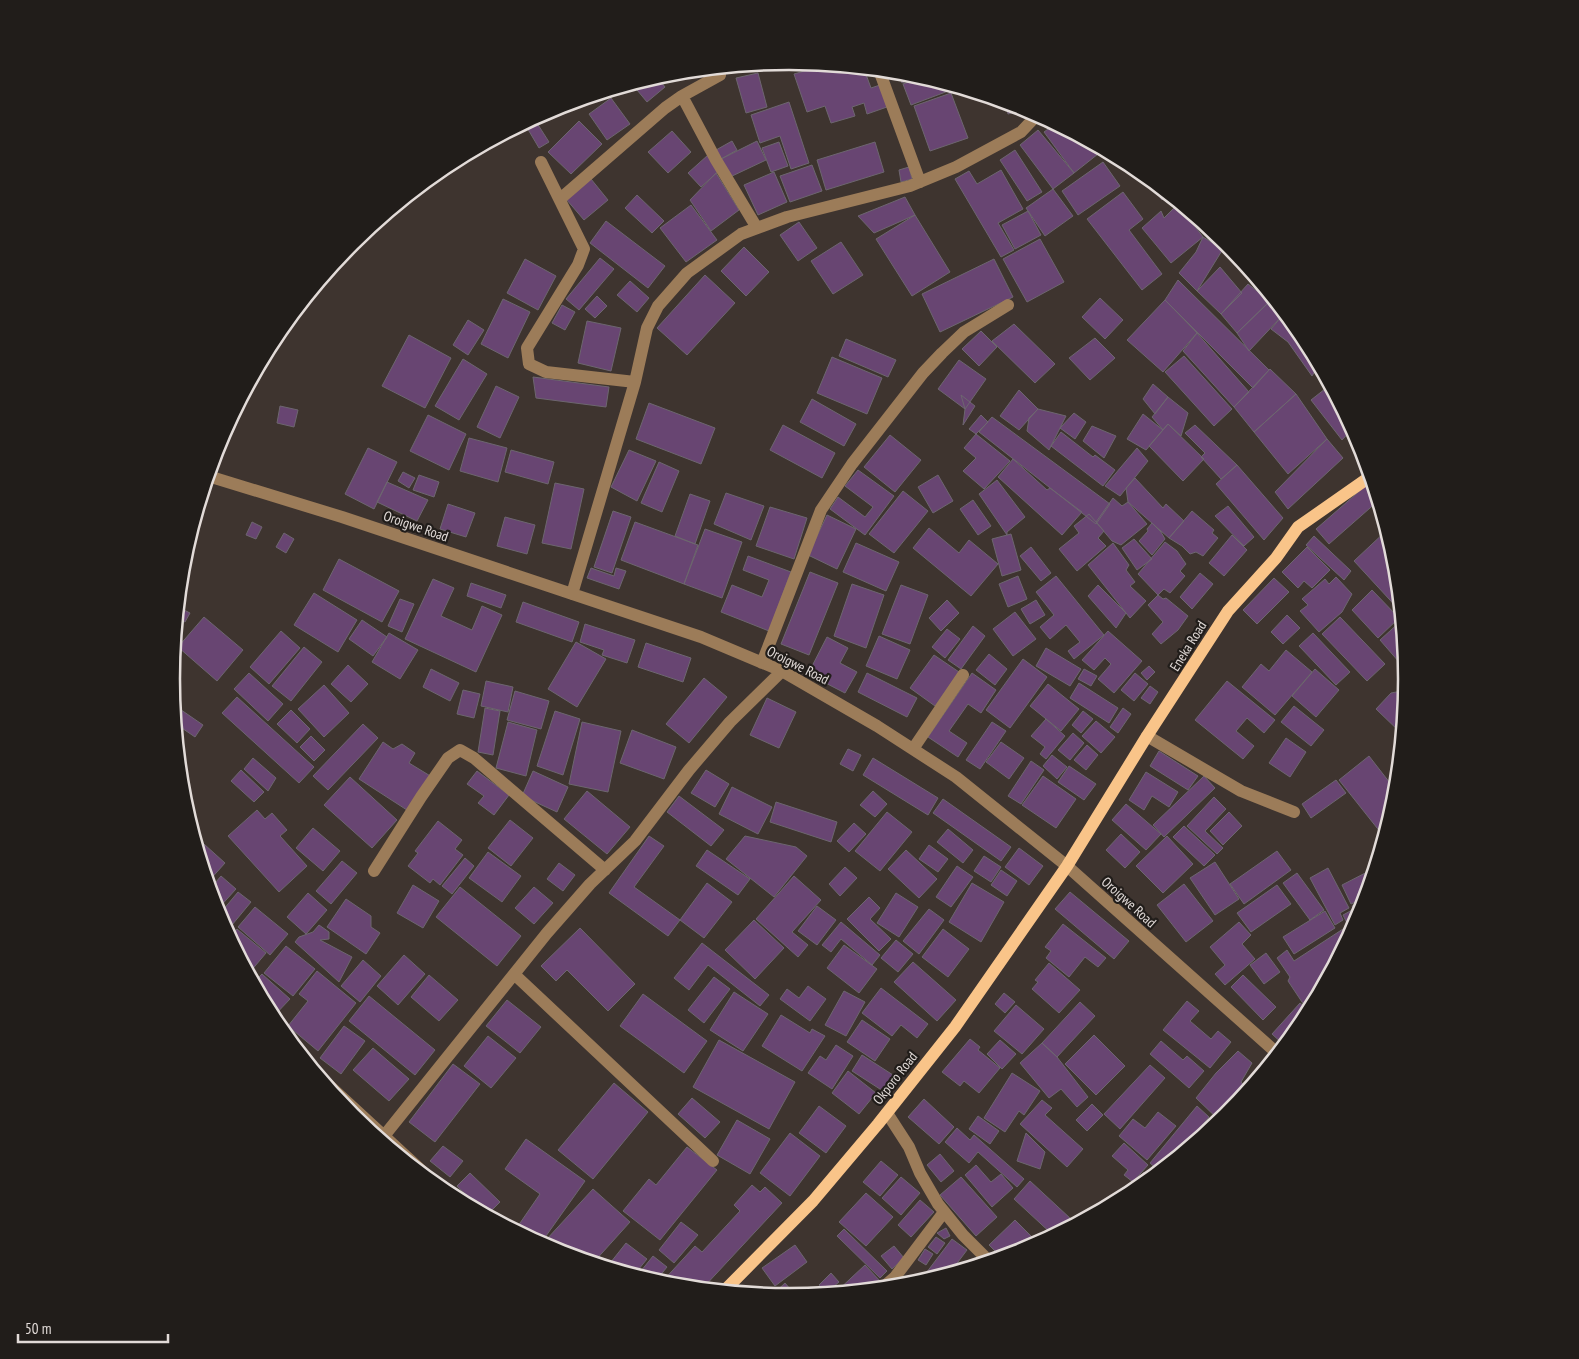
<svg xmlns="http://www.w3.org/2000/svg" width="1579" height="1359" font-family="'PT Sans Narrow',sans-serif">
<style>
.building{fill:#684572;stroke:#6d666f}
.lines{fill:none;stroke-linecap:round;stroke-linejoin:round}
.minor{stroke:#9c7c59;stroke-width:12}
.major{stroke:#f9c489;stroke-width:12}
.labels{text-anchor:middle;stroke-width:4.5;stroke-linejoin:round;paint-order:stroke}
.street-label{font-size:14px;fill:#e2dbd8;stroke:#211d1a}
.rim{fill:none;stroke:#e2dbd8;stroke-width:2.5}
</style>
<rect width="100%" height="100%" fill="#3e342f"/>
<path class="building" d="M825,65L854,68V69H864L871,88L880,85L887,107L867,114L864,103L852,107L855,116L831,123L825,106L807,112L794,74Z
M898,72L910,73L919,76L902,83Z
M758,73L767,107L746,113L736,78Z
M657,77L665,87L647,102L632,84Z
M922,77L949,85L951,90L911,105L903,84Z
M951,93L968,138L930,151L914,106Z
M611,98L630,124L607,140L589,114Z
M789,102L809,163L791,169L780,136L760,143L751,115Z
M1005,102L1026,108L1027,109L1008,114Z
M535,120L549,142L539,148L526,126Z
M579,121L602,144L571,174L548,152Z
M1055,124L1088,142L1098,154L1074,173L1044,132Z
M1038,130L1074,173L1053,189L1020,145Z
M672,131L691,152L668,173L648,152Z
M732,141L737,150L721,159L716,150Z
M757,141L766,160L730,177L721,159Z
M779,142L788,166L771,172L762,148Z
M875,142L884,172L826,190L817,160Z
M1015,150L1042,192L1027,201L1000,160Z
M708,155L721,169L701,187L688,173Z
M1103,162L1120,186L1078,215L1062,191Z
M812,165L822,191L790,202L780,176Z
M909,167L912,179L901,182L899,170Z
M1001,170L1023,209L998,223L1014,250L1001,257L955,179L969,171L977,184Z
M1140,171L1168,194L1162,200Z
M774,172L787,202L758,215L744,185Z
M716,173L739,210L711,231L690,200Z
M591,179L608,200L584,220L566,199Z
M1053,189L1073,216L1045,236L1026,208Z
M1123,192L1143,219L1129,230L1162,274L1142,290L1087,219Z
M637,195L664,221L652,233L625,208Z
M905,197L915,215L874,233L858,216Z
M1178,204L1203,237L1171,263L1142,228L1161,211L1164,218Z
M691,205L717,240L686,262L660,228Z
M1028,211L1041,235L1015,249L1002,225Z
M915,215L950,272L912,296L876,239Z
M1200,220L1228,244L1223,249Z
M606,221L665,266L648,288L590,243Z
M799,222L817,248L798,261L780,235Z
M1203,237L1223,249L1197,291L1179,273L1196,252Z
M1040,239L1064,282L1027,302L1003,259Z
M841,242L863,275L833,294L811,261Z
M744,247L769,272L746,296L721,271Z
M1234,251L1273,299L1270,301L1232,253Z
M600,258L614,269L579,310L566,299Z
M525,259L556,276L538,310L507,293Z
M994,259L1013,297L940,332L922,294Z
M1220,267L1242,293L1221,314L1197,291Z
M705,275L735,303L687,355L657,328Z
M1178,280L1269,370L1253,388L1165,300Z
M630,281L649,298L637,312L617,295Z
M1248,284L1270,301L1237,333L1221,314Z
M597,296L607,306L595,318L585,309Z
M1100,298L1123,320L1105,339L1082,317Z
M503,299L530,312L508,358L481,344Z
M1165,300L1197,333L1163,372L1127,340Z
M1270,301L1282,316L1249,351L1237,333Z
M562,305L575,312L565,330L552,323Z
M1282,316L1295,326L1304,336L1319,365L1312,376L1288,342L1271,329Z
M468,320L484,330L468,355L453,345Z
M587,321L621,328L611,371L578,363Z
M1014,324L1055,364L1035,383L992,341Z
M981,331L997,347L979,366L962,349Z
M1197,333L1249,392L1234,407L1183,351Z
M409,335L451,358L425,408L382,386Z
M1095,338L1115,358L1090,380L1069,358Z
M846,339L896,360L888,377L839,356Z
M1184,356L1232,409L1214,426L1165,372Z
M832,357L882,378L867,414L817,393Z
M463,359L487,374L459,420L435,406Z
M959,360L986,379L965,409L938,389Z
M1270,369L1296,394L1254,432L1234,407Z
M533,377L609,387L606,407L536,398Z
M1153,384L1168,397L1155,414L1143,399Z
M1330,385L1353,428L1342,440L1311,400Z
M496,386L519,397L500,438L477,427Z
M1019,390L1038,409L1019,430L1000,416Z
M1296,394L1327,439L1288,474L1254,432Z
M961,395L975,406L963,425L965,409Z
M1168,397L1188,413L1181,436L1168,424L1163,430L1152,417Z
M812,399L856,424L844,446L800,422Z
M649,403L715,428L701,464L636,439Z
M280,406L298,410L294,427L277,423Z
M1038,409L1066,416L1049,450L1027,431L1029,418Z
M1074,413L1086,422L1075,439L1060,428Z
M1143,414L1163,430L1146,450L1127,439Z
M428,415L466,434L449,470L410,451Z
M981,415L988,422L976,434L969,429Z
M992,417L1110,504L1096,524L979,432Z
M1168,424L1204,459L1183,481L1149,446Z
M783,425L835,453L822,478L770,450Z
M1195,425L1237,465L1221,479L1201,457L1205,453L1185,433Z
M1092,426L1116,436L1104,458L1083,441Z
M1061,432L1093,457L1095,455L1115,470L1103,486L1051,446Z
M976,434L1010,461L984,489L963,471L976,458L964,448Z
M890,435L921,460L895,492L864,467Z
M469,438L507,448L498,482L460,471Z
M1327,439L1343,458L1288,509L1275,492Z
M368,448L397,462L374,509L345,494Z
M1137,448L1148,461L1120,496L1105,486Z
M511,450L554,462L548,484L505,472Z
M629,450L656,461L637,501L611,487Z
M1013,459L1047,490L1050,488L1082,512L1062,535L998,477Z
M659,462L679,471L662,512L641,503Z
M1237,465L1283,518L1264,540L1216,484Z
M858,470L894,496L865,535L830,509L838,497L865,517L873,507L845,486Z
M403,472L415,478L409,488L398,481Z
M419,475L439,482L434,497L413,490Z
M938,475L953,501L933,513L918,487Z
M1135,478L1163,508L1166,504L1184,521L1169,538L1128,502L1126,488Z
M997,480L1025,517L1007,532V535L979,494Z
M1371,481L1378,501L1329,544L1316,529Z
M387,482L428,500L417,521L377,502Z
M555,483L584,489L571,549L542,543Z
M903,491L928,511L894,553L869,534Z
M726,493L764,506L751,540L714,524Z
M690,494L710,501L695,544L675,536Z
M1113,498L1122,506L1128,502L1147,524L1121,545L1112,541L1096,522Z
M973,500L991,526L978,535L960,509Z
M448,504L475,513L466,537L440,529Z
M1228,506L1254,537L1244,546L1215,516Z
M770,507L807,518L794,559L756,546Z
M613,511L631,517L612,573L594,567Z
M1192,511L1214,530L1212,533L1218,538L1203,556L1196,552L1190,554L1182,546L1169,538Z
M1089,514L1104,531L1098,538L1106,546L1077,571L1059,549L1079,533L1074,526Z
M827,515L856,529L837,569L808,555Z
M505,517L535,525L527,554L497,546Z
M252,522L262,527L256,539L246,535Z
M635,522L698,545L684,584L621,560Z
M1152,523L1161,532L1165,539L1152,555L1139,541L1148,531L1147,529Z
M929,528L959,553L969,540L998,564L971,596L913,548Z
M705,529L742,542L722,598L684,584Z
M1387,530L1396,559V576L1401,612L1354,561Z
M284,533L294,539L286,553L276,547Z
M1011,534L1021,570L1002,576L992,539Z
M1232,535L1247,550L1224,576L1209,563Z
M1314,536L1351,571L1344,580L1306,545Z
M1134,539L1152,559L1137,570L1122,548Z
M1165,542L1177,551L1186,564L1180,571L1185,576L1170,593L1164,589L1158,595L1138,574Z
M856,543L899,562L886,591L843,572Z
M1113,543L1129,565L1126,570L1135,582L1130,586L1146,601L1130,618L1088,565Z
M1031,547L1051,573L1041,581L1020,556Z
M1307,547L1330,570L1312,588L1304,581L1298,588L1282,572Z
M748,556L791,572L769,631L721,612L732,585L762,597L769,580L743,570Z
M339,559L399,591L382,622L323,590Z
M591,568L614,576L616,568L626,571L619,589L587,578Z
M810,572L838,583L809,655L781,644Z
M1200,573L1213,584L1192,609L1180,597Z
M1018,576L1027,599L1008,607L999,584Z
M1056,576L1104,635L1074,659L1068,651L1080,642L1066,625L1050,639L1040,627L1054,615L1036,592Z
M1336,577L1352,594L1342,612L1319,632L1300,611L1308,605L1302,599L1325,579L1329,584Z
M1274,578L1289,592L1257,624L1243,610Z
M433,579L454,588L441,616L472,630L482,606L502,615L476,672L405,639Z
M471,583L506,595L501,608L467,596Z
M852,584L884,595L866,648L834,636Z
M901,585L928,595L910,644L882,634Z
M1098,585L1126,613L1116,628L1088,596Z
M1372,590L1399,618L1378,638L1352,610Z
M314,593L357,620L338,652L294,625Z
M1158,595L1163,599L1166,598L1188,616L1178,630L1161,644L1152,634L1163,622L1148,605Z
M400,599L414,604L402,632L388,626Z
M947,600L959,613L941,631L929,618Z
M1036,600L1045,615L1030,624L1021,609Z
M523,602L579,622L572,642L516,622Z
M178,607L190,613L185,622L177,618Z
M1015,612L1036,639L1013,656L993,629Z
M1287,615L1300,628L1283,644L1271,632Z
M204,617L243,650L217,681L178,647Z
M1340,617L1385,664L1367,681L1322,634Z
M362,620L387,637L373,656L349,639Z
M1402,620L1407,669L1406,670L1380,640Z
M585,624L635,640L627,663L602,655L604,650L580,642Z
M973,626L985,636L961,669L948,660Z
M947,629L960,639L945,658L932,647Z
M281,631L300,648L269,684L250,667Z
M1108,631L1142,661L1114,693L1098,679L1111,664L1105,658L1094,670L1082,660Z
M389,633L418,650L400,679L372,662Z
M1313,633L1350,672L1336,685L1299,646Z
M879,636L910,650L897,679L866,666Z
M827,637L848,648L840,663L857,672L845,693L808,674Z
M576,642L606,659L577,707L548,689Z
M646,643L691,658L683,682L638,667Z
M304,647L322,662L291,701L272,686Z
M1046,648L1081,669L1070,686L1036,666Z
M1286,650L1312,672L1275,715L1242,687L1261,664L1269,671Z
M989,654L1007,669L995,685L976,670Z
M934,655L959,672L935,706L910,688Z
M1023,659L1047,677L1010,728L986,710Z
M348,665L368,684L351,702L331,684Z
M1149,666L1155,672L1147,680L1141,673Z
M431,669L459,683L450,701L423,687Z
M1084,669L1097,676L1091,686L1078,679Z
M1315,669L1339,690L1316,717L1292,696Z
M249,673L283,704L268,721L234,689Z
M867,673L917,698L907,717L858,692Z
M972,673L996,690L981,713L968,704L949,731L967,743L958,757L928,737Z
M1135,673L1148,684L1134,701L1121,690Z
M704,678L727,697L689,743L666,724Z
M486,681L513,687L508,712L481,706Z
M1227,681L1275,720L1264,733L1247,718L1236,731L1254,746L1243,759L1195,720Z
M1079,683L1118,708L1109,723L1070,698Z
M1048,684L1079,709L1061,731L1030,706Z
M324,685L349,713L324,737L298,709Z
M1150,686L1158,692L1150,704L1141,698Z
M463,690L480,694L474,718L457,714Z
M1407,690L1402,734L1376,709L1391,693Z
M515,691L549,701L541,729L507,720Z
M237,697L314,767L299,783L222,713Z
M767,698L796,712L779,748L750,735Z
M174,705L203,725L195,737L176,724Z
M1294,706L1324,730L1311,746L1281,722Z
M485,708L500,711L493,755L478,752Z
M1123,708L1131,714L1118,733L1110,727Z
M291,710L310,729L297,743L277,724Z
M555,711L580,719L563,775L537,766Z
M1083,711L1093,719L1081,733L1072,725Z
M1046,719L1065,736L1046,759L1040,754L1045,747L1031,736Z
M1096,721L1115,737L1101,753L1082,736Z
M508,722L537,730L526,776L496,768Z
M582,722L621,731L608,792L569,784Z
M992,722L1006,731L980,769L966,760Z
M363,724L378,738L328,790L313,776Z
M632,730L676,747L664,779L620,763Z
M1073,733L1084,743L1070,760L1058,750Z
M311,736L325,750L314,761L300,747Z
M1286,738L1306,752L1290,777L1269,763Z
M383,742L393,749L402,744L415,753L409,763L432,777L410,812L359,779Z
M1001,742L1024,758L1009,779L986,762Z
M1087,745L1098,755L1086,770L1074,760Z
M848,749L861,755L853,771L840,764Z
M1159,751L1198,776L1188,790L1150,766Z
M1052,755L1067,767L1057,779L1043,766Z
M1369,756L1397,792L1396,800L1385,838L1339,780Z
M253,758L276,778L268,791L244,769Z
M873,758L938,798L928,815L863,775Z
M1031,761L1044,770L1021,804L1008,796Z
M1069,766L1096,784L1084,800L1058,782Z
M241,770L264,792L254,802L231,781Z
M706,770L729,784L715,807L691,793Z
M477,771L509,795L494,815L478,803L484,796L467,784Z
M533,771L568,787L557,812L522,796Z
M1146,772L1178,792L1169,807L1152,796L1144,810L1129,800Z
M1043,776L1076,799L1056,828L1022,805Z
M1204,776L1215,788L1164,837L1153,825Z
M350,777L397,820L372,848L324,805Z
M1336,780L1346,793L1311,818L1302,804Z
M732,787L772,807L758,834L719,814Z
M587,791L630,827L607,854L564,819Z
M873,791L887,804L875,817L860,805Z
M679,796L724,830L711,846L667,812Z
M1214,797L1226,809L1205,831L1223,848L1217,854L1187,826Z
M943,799L1011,847L1001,861L933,813Z
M776,802L837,822L831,842L770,822Z
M1126,804L1161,834L1146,850L1112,820Z
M257,810L265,819L272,813L287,830L280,836L307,866L279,892L228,836Z
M887,812L912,832L880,871L855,851Z
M1229,812L1242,826L1223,845L1210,831Z
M510,820L533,838L511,866L488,848Z
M438,821L462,840L455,849L463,855L440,885L433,879L430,883L408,866L418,853L415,851Z
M854,823L866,834L849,852L837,841Z
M1184,826L1215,855L1204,866L1173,837Z
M313,828L340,851L323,871L296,848Z
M948,829L973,850L963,863L937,842Z
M1121,834L1140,852L1125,868L1106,850Z
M194,835L225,863L208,882Z
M649,836L664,846L634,887L680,920L668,936L609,893Z
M745,836L796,847L807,856L774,897L726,859Z
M1167,836L1193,864L1163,893L1136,866Z
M929,845L948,859L938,872L919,859Z
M1019,848L1043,866L1029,885L1005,867Z
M707,850L750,879L738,895L696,866Z
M906,850L937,879L919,898L888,869Z
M1277,851L1291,870L1244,904L1230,884Z
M488,852L521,876L502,902L469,878Z
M984,856L1001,867L991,882L974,871Z
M465,858L474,866L452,894L442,886Z
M342,861L357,873L331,904L316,891Z
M1215,862L1239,899L1215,915L1190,878Z
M559,863L575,875L563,891L547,879Z
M957,866L973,877L951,907L936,897Z
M845,867L857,878L840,896L829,884Z
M1328,868L1349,908L1340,913L1343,920L1335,925L1310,878Z
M1375,868L1367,897L1351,904L1342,885Z
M1001,870L1017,881L1007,896L991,885Z
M1297,873L1324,910L1310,920L1283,883Z
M221,876L236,889L217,910L210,889Z
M794,876L821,900L792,932L808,945L798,957L756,919Z
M707,883L732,902L704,938L680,920Z
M972,883L1004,902L981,942L949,922Z
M1184,884L1213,921L1186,942L1157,905Z
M413,885L439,901L423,928L397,913Z
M1277,885L1291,904L1251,932L1237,913Z
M460,887L521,936L497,966L436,917Z
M534,887L553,903L534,924L515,908Z
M238,892L251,902L227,931L218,916Z
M1070,892L1129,941L1114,959L1055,909Z
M308,893L327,910L306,934L287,917Z
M896,893L918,907L899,937L877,923Z
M869,897L880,908L870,919L891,939L879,951L847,919Z
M346,899L371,916V927L380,933L366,954L327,927Z
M1366,899L1361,916L1352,933L1343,915L1354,909L1352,906Z
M817,906L836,920L817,945L798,931Z
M255,907L288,934L270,955L238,927Z
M929,909L944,920L919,954L903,941Z
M1325,911L1335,928L1294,954L1283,937Z
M754,920L784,948L755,979L725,950Z
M841,922L880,955L872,965L841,939L831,952L822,945Z
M1239,922L1251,935L1242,944L1255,959L1225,985L1215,974L1225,965L1210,947Z
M1063,924L1106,958L1098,967L1085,957L1069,977L1046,958L1051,951L1045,947Z
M319,925L329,932V939L320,940L352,957L339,982L295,942L299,937L313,932Z
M580,928L635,984L608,1011L567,970L556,981L541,966Z
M237,929L266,953L250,972L247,969L230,938Z
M943,929L969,949L948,977L922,957Z
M1343,929L1349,938L1338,959L1334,961L1336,963L1311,1009L1307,1003L1304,1005L1288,981L1290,977L1277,958L1287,950L1294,961Z
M896,940L913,954L898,972L881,958Z
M702,943L769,995L760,1006L708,965L689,990L674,978Z
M844,945L877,969L859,993L827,968Z
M286,946L315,969L293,996L264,973Z
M1266,953L1280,972L1264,984L1250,965Z
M404,955L425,974L398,1005L377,986Z
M363,960L381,976L360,1002L341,986Z
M913,962L956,1000L937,1021L894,982Z
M1049,963L1080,990L1059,1013L1032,989L1038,982L1035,980Z
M317,971L356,1003L318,1051L288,1026L308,1001L299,994Z
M262,974L290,999L272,1018L254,982Z
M429,975L458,1000L439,1021L411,997Z
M1243,975L1276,1007L1263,1020L1231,987Z
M714,977L730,989L704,1023L688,1010Z
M808,986L826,999L810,1021L780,999L787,989L799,998Z
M881,988L928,1024L917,1038L901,1025L892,1036L862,1013Z
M844,991L865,1002L846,1036L825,1025Z
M734,992L768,1014L743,1051L710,1030Z
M1004,993L1015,1002L1005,1013L995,1004Z
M643,994L707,1041L684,1073L620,1026Z
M369,996L435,1050L415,1075L349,1021Z
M507,1000L541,1027L520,1053L486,1026Z
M1187,1001L1199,1011L1190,1021L1211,1039L1218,1031L1231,1042L1210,1068L1163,1030Z
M1080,1002L1095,1016L1057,1057L1042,1043Z
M1300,1003L1310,1011L1303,1023L1285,1046L1272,1034Z
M1016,1005L1044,1029L1022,1054L994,1031Z
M781,1015L810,1033L812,1029L825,1036L802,1071L762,1046Z
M862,1020L890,1039L875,1061L847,1042Z
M344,1026L365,1041L341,1074L320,1058Z
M1094,1035L1125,1066L1096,1095L1065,1064Z
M488,1036L516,1058L491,1088L464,1066Z
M970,1039L980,1047L978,1050L1000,1068L979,1093L964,1081L960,1086L942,1072Z
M719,1040L795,1082L769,1129L693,1087Z
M1000,1040L1016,1054L1002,1069L987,1054Z
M1161,1041L1183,1060L1187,1056L1204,1071L1189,1088L1150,1054Z
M1042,1043L1057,1057L1088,1097L1077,1107L1061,1089L1049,1098L1020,1063Z
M836,1045L853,1056L832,1089L808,1073L820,1056L826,1060Z
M373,1048L409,1079L389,1101L353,1070Z
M1238,1051L1252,1063L1241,1082L1248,1090L1221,1122L1196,1098L1216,1073Z
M862,1055L893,1075L883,1091L852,1071Z
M453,1064L480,1084L435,1142L409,1122Z
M1150,1065L1165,1078L1120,1129L1104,1114Z
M848,1071L876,1093L859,1114L832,1093Z
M1012,1073L1040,1091L1024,1115L1019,1111L1005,1132L984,1118Z
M614,1083L648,1112L593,1179L558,1150Z
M692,1098L720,1122L705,1138L678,1114Z
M924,1099L954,1127L939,1144L908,1117Z
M1042,1100L1052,1108L1045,1115L1083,1149L1067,1167L1020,1124Z
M1092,1104L1103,1115L1087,1131L1076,1120Z
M819,1106L846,1126L826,1153L799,1133Z
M1197,1106L1209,1117L1171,1162L1160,1172L1150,1163Z
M1158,1112L1176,1126L1147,1160L1119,1136L1133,1119L1145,1128Z
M978,1116L999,1131L990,1144L969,1129Z
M737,1120L770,1139L750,1174L717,1155Z
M957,1128L970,1140L974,1135L1024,1179L1017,1187L978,1152L969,1163L945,1142Z
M790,1133L820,1156L790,1196L760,1173Z
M1026,1133L1045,1152L1040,1169L1017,1161Z
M526,1139L585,1181L541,1243L518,1226L540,1194L505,1169Z
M1124,1143L1148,1165L1133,1182L1124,1175L1128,1170L1112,1156Z
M443,1146L463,1161L450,1177L430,1161Z
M687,1147L717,1170L660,1240L623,1211L649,1179L656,1185Z
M940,1154L954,1171L941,1182L927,1165Z
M881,1161L898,1175L880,1196L863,1182Z
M976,1165L991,1182L1001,1174L1013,1188L992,1207L965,1175Z
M1144,1172L1151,1178L1133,1194L1118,1202Z
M470,1173L500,1202L487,1215L457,1186Z
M901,1177L920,1193L901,1215L882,1198Z
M961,1177L997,1217L976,1236L940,1195Z
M1030,1181L1071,1219L1054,1236L1014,1199Z
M752,1185L760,1192L765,1187L782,1203L702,1289L669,1286L661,1283L695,1246L702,1252L740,1211L734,1205Z
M593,1189L630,1222L593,1263L561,1253L546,1240Z
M866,1193L893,1217L866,1246L839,1222Z
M920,1200L934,1212L911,1237L898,1225Z
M1015,1220L1033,1238L1018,1253L1002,1258L989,1245Z
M681,1222L698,1235L674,1263L659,1250Z
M946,1228L950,1236L944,1239L937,1233Z
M844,1229L887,1271L880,1278L837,1236Z
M936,1237L945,1243L937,1254L928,1247Z
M952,1239L967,1250L949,1274L921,1282L920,1281Z
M626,1243L647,1259L634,1275L607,1267Z
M795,1245L807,1262L775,1286L762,1268Z
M894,1246L904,1258L892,1269L881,1256Z
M925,1249L933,1254L926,1265L918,1260Z
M653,1256L667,1267L655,1282L637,1276Z
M865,1265L881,1282L873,1290L835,1293Z
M831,1273L839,1282L826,1293L819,1285Z
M915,1277L918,1283L904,1286L902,1283Z
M785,1283L797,1297L771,1296Z"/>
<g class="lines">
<path class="minor" d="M879,70L920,182
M682,96L716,160L757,228
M541,162L584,249L578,265L527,348L529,364L546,372L635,382
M560,199L665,108L682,96L720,75
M208,476L342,517L701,637L782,671L877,726L956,777L1067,866L1278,1054
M572,594L635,382L647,328L658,306L687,273L741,234L787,217L910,186L956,167L1021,132L1038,114
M762,663L821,510L852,464L923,373L942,353L964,332L1008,305
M1147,736L1241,791L1294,812
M913,749L963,675
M374,871L421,797L448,758L460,750L474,758L605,870
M514,974L713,1161
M322,1079L448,1195
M887,1113L909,1147L920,1173L938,1204L963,1235L990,1262
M384,1136L547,933L590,884L635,841L689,770L730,722L782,671
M881,1289L895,1277L944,1212"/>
<path class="major" d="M724,1291L813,1201L878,1124L955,1027L1067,866L1147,736L1228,611L1276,558L1298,527L1371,476"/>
</g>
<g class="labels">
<g class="street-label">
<text transform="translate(416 526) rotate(19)" y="5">Oroigwe Road</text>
<text transform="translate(1188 646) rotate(-58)" y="5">Eneka Road</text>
<text transform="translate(798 665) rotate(27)" y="5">Oroigwe Road</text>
<text transform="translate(1129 902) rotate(42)" y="5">Oroigwe Road</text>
<text transform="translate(895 1078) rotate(-52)" y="5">Okporo Road</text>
</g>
</g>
<path d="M0 0H1579V1359H0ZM180 679a609 609 0 1 1 1218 0a609 609 0 1 1-1218 0Z" fill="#211d1a" fill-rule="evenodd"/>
<path class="rim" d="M180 679a609 609 0 1 1 1218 0a609 609 0 1 1-1218 0Z"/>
<path d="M18 1334v8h150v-8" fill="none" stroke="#e2dbd8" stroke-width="2.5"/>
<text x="25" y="1334" font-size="15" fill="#e2dbd8" stroke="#211d1a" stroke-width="4" paint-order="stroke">50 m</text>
</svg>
